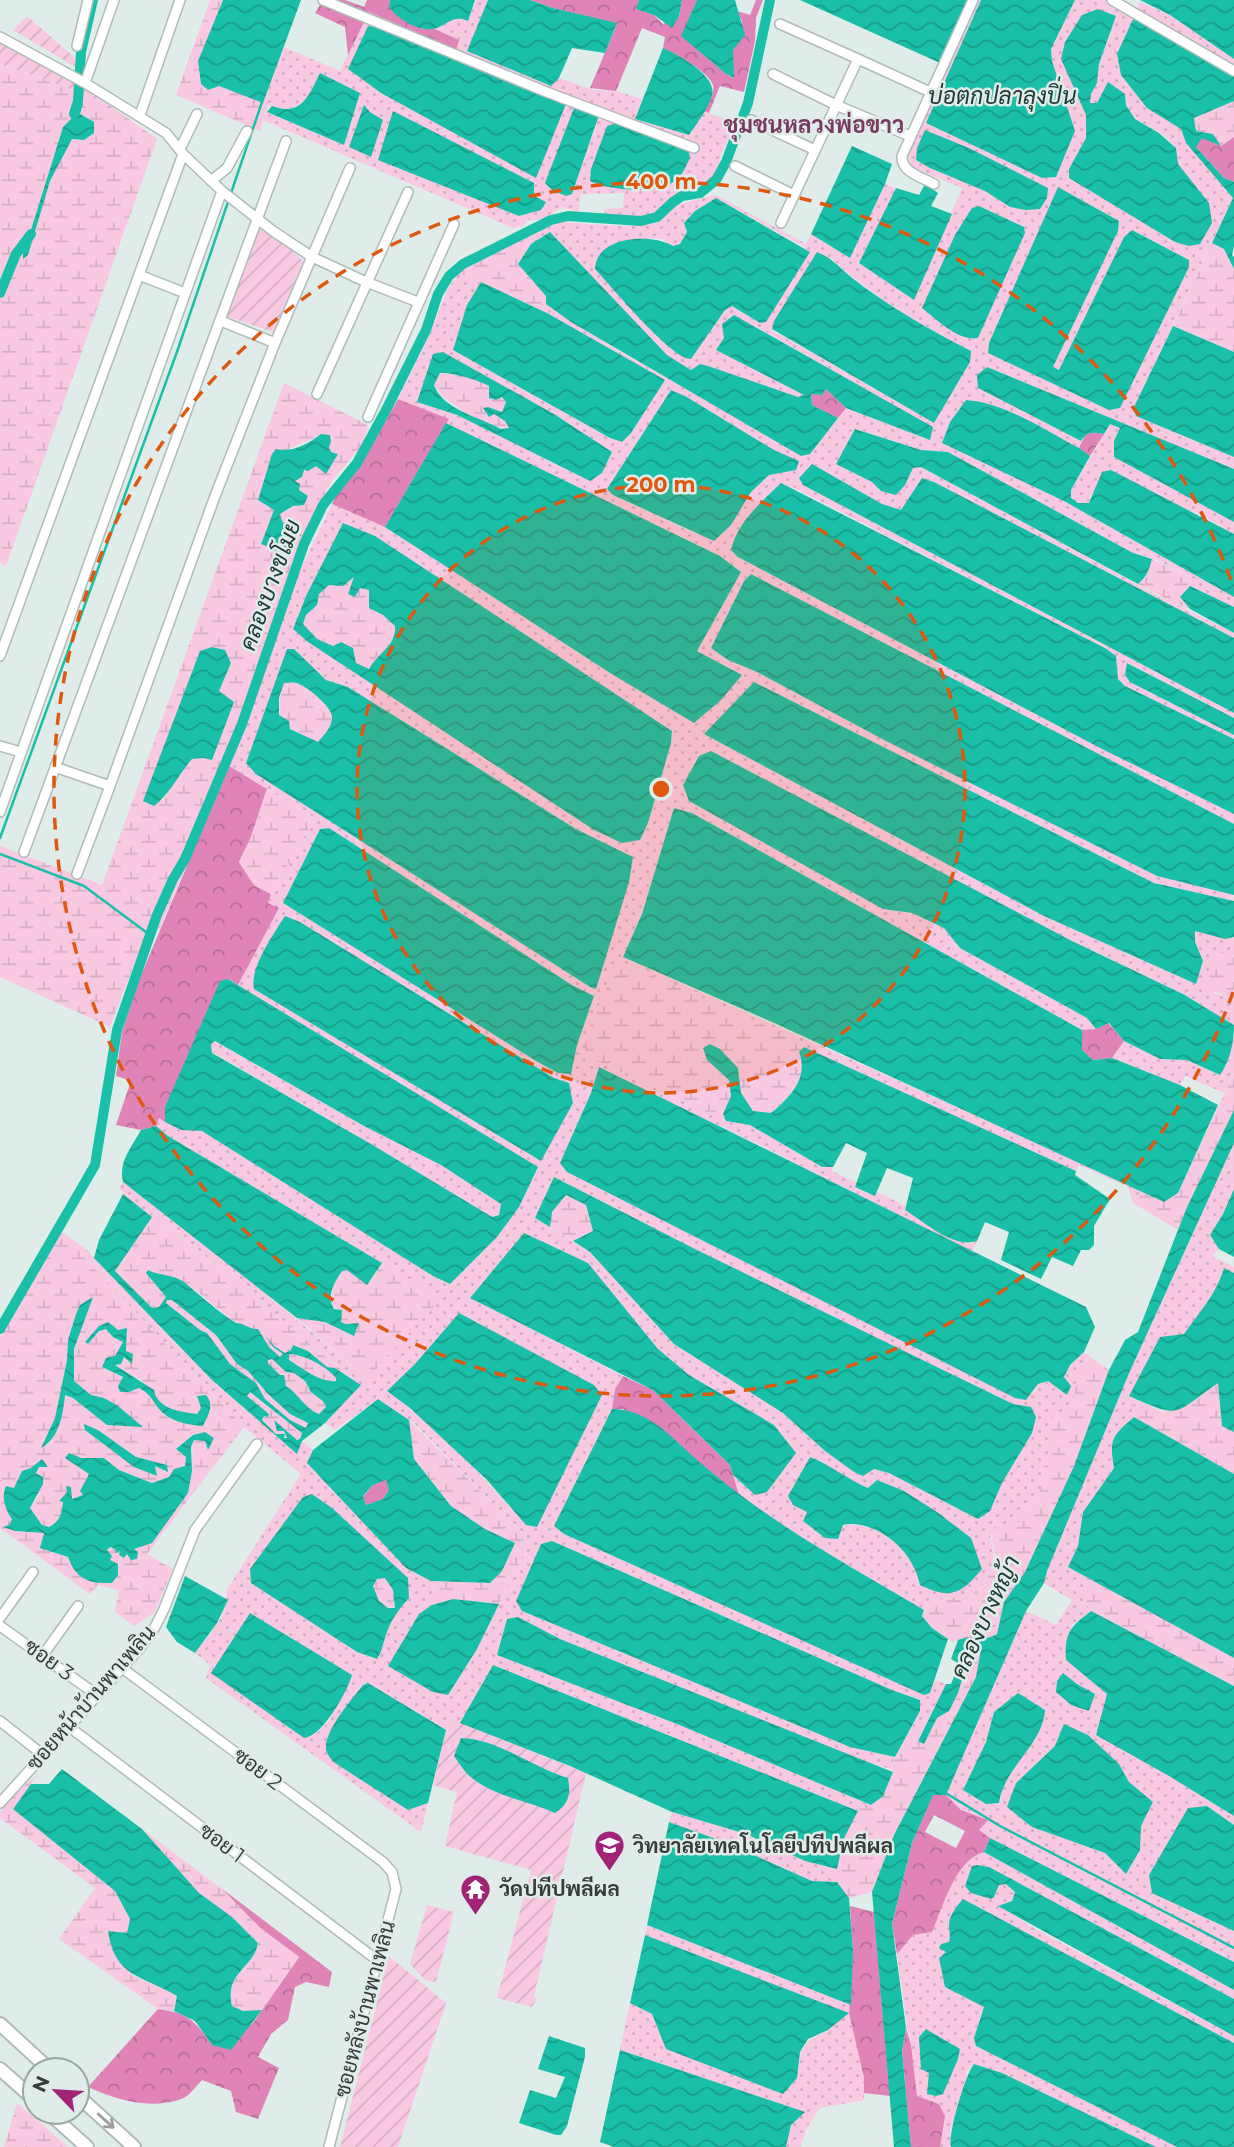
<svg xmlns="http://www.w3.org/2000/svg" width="1234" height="2147" font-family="Montserrat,Sarabun,sans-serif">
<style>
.grass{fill:url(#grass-dots);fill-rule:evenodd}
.forest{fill:url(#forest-crowns);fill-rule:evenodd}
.wetland{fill:url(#wetland-marsh);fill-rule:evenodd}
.garden{fill:url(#garden-furrows)}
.water{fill:url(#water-waves);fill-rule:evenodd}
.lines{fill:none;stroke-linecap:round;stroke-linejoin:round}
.stream{stroke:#19c0a7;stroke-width:2.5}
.canal{stroke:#19c0a7;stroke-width:10}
.street-casing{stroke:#aebbb8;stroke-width:12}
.secondary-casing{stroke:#aebbb8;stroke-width:16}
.street{stroke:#fff;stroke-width:9}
.secondary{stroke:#fff;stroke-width:12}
.oneway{stroke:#9b9e9d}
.ring{fill:none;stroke:#df580e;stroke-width:3.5;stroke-dasharray:12 9}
.labels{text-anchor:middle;stroke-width:5;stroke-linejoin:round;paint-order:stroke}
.street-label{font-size:21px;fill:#373c3b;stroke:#dfece9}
.poi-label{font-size:21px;font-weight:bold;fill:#373c3b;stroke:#dfece9;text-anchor:start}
.water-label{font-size:23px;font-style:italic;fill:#213934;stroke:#dfece9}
.neighbourhood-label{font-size:23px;font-weight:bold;fill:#7a3a60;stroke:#dfece9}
.centre{fill:#df580e;stroke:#dfece9;stroke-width:3.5}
.ring-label{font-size:21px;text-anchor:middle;font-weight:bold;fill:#df580e;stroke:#dfece9;stroke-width:5;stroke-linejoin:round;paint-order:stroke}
</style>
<defs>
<pattern id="grass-dots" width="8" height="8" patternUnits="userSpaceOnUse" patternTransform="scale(1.75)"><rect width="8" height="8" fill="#f9c9e2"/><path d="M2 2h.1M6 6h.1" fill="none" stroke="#d6aec3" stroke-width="1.8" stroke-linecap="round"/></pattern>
<pattern id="forest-crowns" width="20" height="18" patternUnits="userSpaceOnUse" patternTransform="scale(1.75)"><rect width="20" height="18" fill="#e084b8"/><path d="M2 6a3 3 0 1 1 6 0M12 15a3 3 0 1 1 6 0" fill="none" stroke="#b66d97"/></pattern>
<pattern id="wetland-marsh" width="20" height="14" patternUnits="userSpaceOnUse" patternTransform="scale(1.75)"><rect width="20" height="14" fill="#f9c9e2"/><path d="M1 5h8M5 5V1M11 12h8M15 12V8" fill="none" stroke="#d6aec3"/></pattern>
<pattern id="garden-furrows" width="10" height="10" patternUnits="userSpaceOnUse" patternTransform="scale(1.75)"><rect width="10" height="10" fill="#f9c9e2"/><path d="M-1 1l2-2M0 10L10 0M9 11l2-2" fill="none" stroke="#d6aec3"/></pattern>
<pattern id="water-waves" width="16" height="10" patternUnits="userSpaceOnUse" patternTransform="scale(1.75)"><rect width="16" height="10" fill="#19c0a7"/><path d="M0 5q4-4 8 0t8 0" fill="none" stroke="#179d89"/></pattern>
</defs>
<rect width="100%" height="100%" fill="#dfece9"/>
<path class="grass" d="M476,0H488L468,51L551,85L559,78L594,90L616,91L642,99L635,119L689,135L704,111L727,120L740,116L721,154L719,166L713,178L705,184L680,194L654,215L632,218L604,215L605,209L623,208L624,193L581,194L578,212L562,207L542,220H527L524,226L513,228L263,120L267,112L344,145L360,93L320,73C306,102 299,118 263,103L284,47L340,71L369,12L455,50L459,40L435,29C446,23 455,15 468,20ZM575,108L596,126L572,194ZM394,112L534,183V196Z
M977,0H981L926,123L1042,178L1056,177L1075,131L1052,61L1051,49L1075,0H1107L1134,17L1117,54L1147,108L1181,129L1186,143L1233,198L1133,409L1136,416L1234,457V469L987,367L978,388L1081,441L1079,448C1044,430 1006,403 966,400L950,422L947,445L1064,501L1234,597V607L1197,589L1194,579L1157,560L1133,553L948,452L921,450L856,429L836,464L872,482L881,491L905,485L913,468L921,467L1153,593L1234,633V638L934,482L922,478L901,510L799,478L803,485L1234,713V718L1128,663L1130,682L1234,735V739L1125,686L1118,679L1116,656L1105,648L792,487L738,557L1102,749L1234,814V824L751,574L744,581L711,648L728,660L757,672L886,741L1157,876L1232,894L1234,901L1154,883L754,682L704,734L1044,916L1196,984L1202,961L1195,942V930L1225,939L1234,937V956L1223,951L1214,993L1234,999V1025L1183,994L1072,941L691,771L683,784L883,909L912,913L944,928L960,948L1087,1018L1096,1029L1082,1030L692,813L674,808L642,914L623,957L1141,1190L1133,1203L1128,1187L1079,1165L1076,1171L804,1047L801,1041L623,963L613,972L585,1038V1062H600L726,1121L750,1125L821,1167H833L832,1171L857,1183L855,1187L875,1196L877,1192L906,1206L905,1210L967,1244L977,1241L972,1252L768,1149L598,1068L591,1093L560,1163L1032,1394L1038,1384L1064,1377L1070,1365L1084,1352L1090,1357L1076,1384L1072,1409L1041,1471L1045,1480L1035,1501L1020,1522L990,1535C997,1565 993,1571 975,1596L928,1600L924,1610L793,1533L739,1495L733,1475L755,1495L774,1425L689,1375L658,1349L588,1263L524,1233L471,1298L623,1376L615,1389L612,1409L554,1526L564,1534L924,1694L930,1693L935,1680L946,1684L922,1731L912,1727L920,1711V1699L892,1690L552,1541L522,1611L850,1747L895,1757L891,1765L893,1770L844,1754L560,1639L518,1617L507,1619L497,1655L677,1724L871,1805H859L858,1811L493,1665L460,1723L451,1719L446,1730L368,1683L363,1685L341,1713L326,1741L408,1810L428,1803L421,1832L206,1678L210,1665L195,1653C207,1637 231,1612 226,1591L301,1474L244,1427L82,1255L86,1249L212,1380L296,1453L302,1441L313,1450L307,1463L315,1472L406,1567L431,1581L437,1604L432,1605L448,1695L477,1649L530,1541L414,1423L378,1399L335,1430L325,1423L360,1385L203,1254L125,1197L119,1187L123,1182L242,1274L354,1367L366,1380L422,1287L168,1136L156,1126L159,1118L181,1130H202L433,1276L450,1284L497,1237L519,1207L538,1168L238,985L279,908L268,903L271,894L315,818L229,766L299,573L332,504L385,527L610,673L738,679L742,675L697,651L741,571L720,556L446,423L448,420L398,399L428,338L447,290L459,273L481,282L467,305L453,350L609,438L622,442L631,433L665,380L547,313L546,304C626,361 723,407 810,453L846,408L929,440L843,376L755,326L724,338L716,350L805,394L798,397L691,370L667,355L551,233L531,244L528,236L560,222L623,226L657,223L675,205L716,195L806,244L811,234L850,258L885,184L896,188L859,263L914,299L962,188L910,166L909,153ZM1108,12L1116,17L1099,64L1097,83L1091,94L1090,103H1097L1108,82L1125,94C1128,129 1161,123 1175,148C1178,152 1176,159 1178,164C1180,168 1185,173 1187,178L1175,242L1070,178L1069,169L1086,138V115ZM925,130L969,148L1048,188L1010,207L985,191L930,168L917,148ZM1059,188L1119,221L1118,231L1052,367L1059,370L1124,237L1132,230L1188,259L1189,267L1119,408L988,353L989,343ZM716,198L803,246L809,252L759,323L732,306L725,310L691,359L649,238L662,239L673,246L680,244L687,232L684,223ZM831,258C871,296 922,326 971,351L934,423L772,330ZM443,352L554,414L612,452L602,473L559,467L510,440L457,415L417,402ZM671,390L685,396L774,450L799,462L796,470L769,474L751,492L731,525L696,534L613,495L607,489ZM343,524L672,731L671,743L648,823L640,840L334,543ZM294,649L326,680L348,687L576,829L632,857L590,987L256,774L246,763ZM329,828L572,985L594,996L577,1045L571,1074L558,1073L536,1061L283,903L320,829ZM285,916L300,922L554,1078L569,1083L540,1161L252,981L269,941ZM554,1177L695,1249L1013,1404L1031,1407L990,1511L978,1519L889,1473L874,1469L854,1472L825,1451L783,1413L674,1344L590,1252L535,1218ZM415,1364L526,1525C484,1477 439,1430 388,1391ZM810,1457C831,1465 847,1480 868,1488L877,1480C912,1495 941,1515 971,1538L920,1585C918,1578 916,1570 912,1563C901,1540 868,1519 842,1526L838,1538L788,1496ZM251,1582L409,1598C400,1608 392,1618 387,1632C383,1642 383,1650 376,1659L357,1652ZM211,1672L350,1681C339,1700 328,1735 304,1738Z
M1140,2L1170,15L1234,59V66L1137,8Z
M1110,424L1120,428L1114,441L1115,457L1234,522V534L1196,512L1091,494L1089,503H1078L1071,498V490Z
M1234,1035V1073L1224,1093L1185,1076L1180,1085L1112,1058L1124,1041L1160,1059L1187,1060L1219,1075L1227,1065Z
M214,1041L364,1126L441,1165L502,1204L499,1215L492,1217L371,1144L212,1052L211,1044Z
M1234,1143V1189L1223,1214L1210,1235L1219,1249L1212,1256L1234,1267V1273L1224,1269C1210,1315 1161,1360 1129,1395L1134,1417C1112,1436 1109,1439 1114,1468L1083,1512L1078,1546L1069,1566L1099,1583L1090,1587L1084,1601L1091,1611L1072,1625L1067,1660L1107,1694L1169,1776L1234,1816V1825L1208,1806L1152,1893L1234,1931V1962L990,1838L978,1830L987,1819L961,1810L946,1795L1026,1611L1056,1625L1072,1600L1044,1583L1047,1571L1130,1371ZM994,1712L1013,1770L1002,1788L1000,1803L963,1790L986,1742ZM1055,1746L1119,1764L1129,1782L1153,1802L1141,1826L1140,1850L1126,1874L1105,1853L1032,1827L1016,1783Z
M672,1812L746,1834L805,1861L837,1869L834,1877L837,1882L812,1881L727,1843L669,1822Z
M984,1852L1234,1990V1999L989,1867L977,1865L994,1897L999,1884H1006L1016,1892L1012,1901L999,1906L1034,1928L1234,2036V2043L963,1899L947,1952L984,2007L974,2038L1177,2147H1156L1002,2073L974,2064L967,2071L964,2091L950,2131L951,2147H940L945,2116L939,2104L917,2096L897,1954L913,1935L932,1932C943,1907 955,1860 984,1852ZM958,2059L946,2084H929V2073Z
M647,1925L851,2005L849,2013L864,2078V2100L820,2108L808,2126L800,2147H786L791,2125L804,2112L620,2050L630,2003L652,2014L667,2049L797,2078C800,2049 801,2043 828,2030L645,1935Z"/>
<path class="forest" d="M323,0H345L364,7L367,0H390L389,7L423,29H435L459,40L456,50L369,12L348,55L345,27L315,13Z
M530,0H639L637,9L654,15L663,24L679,16L682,0H697L682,36L726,74L733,78V50L742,21L737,11L750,15L756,0H763L756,18L755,41L744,92L720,86L709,113L704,111C708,104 715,94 713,85C708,71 676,54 663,48L665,37L642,28L616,91L590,88L617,24L553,8Z
M1234,136V182L1224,178L1196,147L1202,137L1221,146Z
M826,389L846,408L838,418L812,405L811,394L822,395Z
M398,399L449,419L385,527L332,504L336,495L357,471Z
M1093,432L1104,434L1090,456L1079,448L1085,435Z
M229,766L267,789L251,837L239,862L254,885L271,894L268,903L279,908L238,985L229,979L165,1107V1122L159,1118L156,1126L141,1130L116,1125L131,1081L116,1076L122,1032L137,985Z
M1108,1023L1124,1041L1112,1058L1093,1060L1082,1050V1030L1096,1029Z
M623,1376L653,1390L730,1465L739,1495L623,1409H612L615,1389Z
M386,1479L389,1490L383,1499L366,1505L363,1497L373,1485Z
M933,1794L946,1795L961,1810L988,1820L979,1830L990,1838L984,1852C955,1860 943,1907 932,1932L913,1935L897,1954L892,1924L912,1843ZM934,1815L965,1831L956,1848L925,1832Z
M221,1888L332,1972L329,1987L306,1982L295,1987L288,2020L271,2034L258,2057L279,2068L258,2119L236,2112L231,2091L202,2080C196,2086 189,2097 181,2099C151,2110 116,2100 88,2087L158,2009C189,2013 195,2021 212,2045L253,2023L299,1957L259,1927Z
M850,1906L874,1912L890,2096L864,2093V2078L849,2013L853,1950Z
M906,2028L911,2045L917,2096L939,2104L945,2116L940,2147H911L902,2051Z"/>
<path class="wetland" d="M210,0H223L199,61L201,84L219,86L269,104L260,131L176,95Z
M0,64L74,90L109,105L157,139L6,566L0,563ZM79,102C81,133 61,154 50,182C41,205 34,230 28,255L23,258V245L30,233L63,127L71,119Z
M1234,101V137L1221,146L1213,134L1196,131L1194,118Z
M528,236L531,244L518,264L546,296L547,313L459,273L469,264Z
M1212,243L1224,249L1234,269V352L1173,326Z
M440,373C452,372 479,380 489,386V398L502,397L506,402L502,412L488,407L506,421L509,428C493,430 441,403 434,385Z
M284,383L368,425L363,444L331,482L290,568L226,774L160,928L144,939L110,1027L0,977V846L102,885ZM321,434L331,452L338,454C322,463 305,467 294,481L298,490L293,506L280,514L282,526L289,532L277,555L274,549L261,543L274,510L258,500C262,489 277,458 286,451C295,444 310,442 321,434ZM200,652L231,663L219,691L204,758L192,759L177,776L163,800L144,801Z
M1152,559L1194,579L1197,589L1190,586L1181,597L1190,609L1176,604L1138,584L1145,578Z
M355,575L348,594L360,588L369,590V608L383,615L395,626C397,645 377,654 369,669C356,663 347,655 335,648C320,638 316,639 303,625L306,615L317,605L318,594L329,585Z
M284,683C288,683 292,682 296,683C306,685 332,707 332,718C332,727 324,735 318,742C286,728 271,721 284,683Z
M267,789L315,818L271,894L254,885L239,862L251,837Z
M1223,951L1234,956V999L1203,987L1214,955Z
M623,963L801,1041L804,1047L799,1052C809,1078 789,1097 771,1113L753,1111L741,1093L738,1067L707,1060L729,1080L731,1096L723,1114L726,1121L600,1062H585V1038L613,972Z
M1234,1073V1110L1187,1207L1178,1230L1133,1203L1141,1190L1164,1202L1178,1193Z
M566,1195L586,1205L593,1232L573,1241L550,1227L552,1212Z
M152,1217L203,1254L350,1377L335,1368L327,1367L308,1351L293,1345L291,1350L285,1353L273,1347L284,1354L280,1357L269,1347L258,1330C249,1330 245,1323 236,1323C212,1307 184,1273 155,1274L152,1280L166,1297L159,1307L152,1308L114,1271Z
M60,1231L86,1249L82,1255L244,1427L147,1554L173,1569L154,1613L134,1626L115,1612L119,1590L98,1585L90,1594L0,1528V1338ZM92,1298L74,1349V1381L91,1396L104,1398L142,1426L107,1425L73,1398L65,1395L50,1443L42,1446L55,1418L67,1360L68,1340L76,1314L80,1305ZM108,1322L127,1337L126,1351L131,1363L124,1357L114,1364L145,1383L160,1403L179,1412L197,1414L201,1409H211L208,1415L193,1425L167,1417L148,1392L139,1388L129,1392L123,1378L102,1367L115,1356L123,1342L113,1337L106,1329L99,1331ZM84,1424L98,1430L136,1457L166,1465L168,1471L154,1465L157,1476L134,1467L85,1430ZM193,1435L214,1438L208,1449L205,1441L195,1440L191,1447L193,1453L188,1493L172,1513L142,1545L124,1557L119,1555L120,1551L110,1547L107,1551L112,1556L110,1560L68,1557L41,1548L44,1533L5,1527L9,1525L12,1519C7,1508 0,1497 6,1486L15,1488L42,1459L47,1467H39L36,1474L39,1495L30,1508L42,1525L49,1527C59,1521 62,1513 63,1502L60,1501L67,1492L72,1499L83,1495L81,1490L90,1474L66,1459L104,1458L119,1470L152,1483L169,1477L186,1466V1457L176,1449Z
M382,1263L422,1287L439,1301L366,1380L354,1367L297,1318L325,1322L344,1329L346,1324L341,1322L338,1311L330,1303L333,1286L342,1271L348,1270L367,1285Z
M167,1299H171L216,1335L237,1364L248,1371L269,1395L290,1414L308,1423L306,1428L290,1420L265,1399L256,1383L230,1364L207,1333L200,1331L166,1303Z
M289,1354C305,1355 326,1366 337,1378L336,1381C322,1383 302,1368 289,1360Z
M1090,1357L1109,1370L1074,1466L1025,1572L1004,1602L997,1634C979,1643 973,1634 953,1642L932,1628L922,1616L928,1600L975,1596C983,1585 996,1569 995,1555C994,1543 989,1538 994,1527L1020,1522L1035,1501L1045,1480L1041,1471L1051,1451L1046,1432L1054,1415L1072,1409L1076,1384Z
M272,1358L305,1381L311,1392L324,1402L326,1407L319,1414C304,1408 299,1394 286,1386L283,1378L268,1363V1360Z
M1218,1382L1222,1426L1234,1432V1474L1134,1417L1129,1396L1163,1412Z
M250,1392L302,1433L300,1440H297L284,1431L288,1435L285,1439V1435L276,1434L262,1420L264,1411L246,1396Z
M409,1420L530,1541L499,1604L453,1599L437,1604L431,1581L490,1583L515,1543L485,1529L451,1506L414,1459Z
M385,1578L393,1590L395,1607L388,1608L379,1601L373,1586L377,1579Z
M1099,1583L1234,1658V1686L1091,1611L1084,1601L1090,1587Z
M968,1644L981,1649L976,1677L894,1835L872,1892L849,1898L833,1877L844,1838L859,1805H871L893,1772L891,1765L912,1727L922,1731L918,1741L924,1744L937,1718L949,1711L966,1666Z
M37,1775L13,1809L115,1891L130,1919L127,1933L130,1974L161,1987L177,1996L174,2011L158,2009L59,1939L95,1888L0,1818C0,1800 25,1786 37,1775Z
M142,1829L221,1888L259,1927L299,1957L262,2010L243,2011L232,2006C225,1972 254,1968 258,1943L231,1917L199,1893Z
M17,2103L68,2147H4Z"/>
<path class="garden" d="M27,16L81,63L79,69L13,30Z
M0,40L58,70L109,105L74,90L0,64Z
M259,230C275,233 292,249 303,262L273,332L226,316Z
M451,1719L586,1773L534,1996L537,1998L532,2007L497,1998L531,1870L445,1846L457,1792L433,1785L446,1730Z
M427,1905L454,1912L436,1982L425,1980L410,1964Z
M389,1956L446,2003L398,2147H340Z"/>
<path class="water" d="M223,0H301L263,103L219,86L208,90L201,84L198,61Z
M390,0H475L468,21C454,15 449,23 437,28C422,34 397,19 389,7Z
M488,0H530L553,8L617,23L605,53L572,48L559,78L551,86L467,51Z
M639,0H682L679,16L672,28L654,15L636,9Z
M697,0H735L745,35L733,50L734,78L726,74L681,36Z
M800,0H969L940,63Z
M981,0H1075L1051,49L1052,61L1075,131L1056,177L1042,178L926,123Z
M1140,0H1234V59L1170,15Z
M1098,9L1116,16L1099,64L1097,83L1091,94L1090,103H1097L1108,82L1125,94L1126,105L1135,119L1159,133L1176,148L1178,164L1209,203L1212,223L1200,244L1189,246L1175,242L1069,178V169L1086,138V115L1061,59L1065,42L1082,15Z
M1134,17L1234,76V101L1194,118L1196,131L1213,134L1221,146L1202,138L1196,147L1224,178L1234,182V246L1232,255L1234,257V269L1224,249L1212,243L1233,198L1186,143L1181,129L1147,108L1121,75L1117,54Z
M368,26L376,27L566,104L536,178L381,93L348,69Z
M663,48C679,55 718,76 712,96C708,109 697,123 689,135L635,119Z
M320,73L360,93L344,145L267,112L272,106C302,117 309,95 320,73Z
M78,101L83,104L80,114L94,122V133L84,140L72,139L50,181L28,255L23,259V245L19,243L30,233L63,127L71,119Z
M364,105L370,112L383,120L371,157L349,147Z
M574,108L599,115L572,194L566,196L552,190L545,183Z
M393,111L534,183V196L546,202L541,210L519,216L378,160Z
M617,123L688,149L690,158C686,166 682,176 675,181C657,194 609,191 590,181L591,169L607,126Z
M925,130L969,148L1048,188L1047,198L1040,209L1026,210L1010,207L985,191L930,168L916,160L917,148Z
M852,146L892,164L885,184L850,258L811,234Z
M925,184L938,193L931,206L952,214L914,300L859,263L896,188L919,195Z
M1058,187L1119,221L1118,231L1053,367L1059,370L1124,237L1132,230L1189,260V267L1120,408L1109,410L988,353L989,343Z
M716,198L810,252L766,322L760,323L732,306L725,310L691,359C672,360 611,286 595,269C596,236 651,233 673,246L680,244L687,232L684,223L695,211Z
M979,206L1024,227L1025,233L978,338C959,342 936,319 922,308L955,235L972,208Z
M550,232L667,355L691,370L700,364L708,366L798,397L804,395L716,350L724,338L722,324L734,315L933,427L930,440L846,408L826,389L822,395L811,394L812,405L838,418L810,454L801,456L571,322L546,304V296L518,264L531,244Z
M817,252C832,258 839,267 851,277C886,305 932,331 971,351L970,362L934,423L772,329L774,321Z
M481,282L547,313L665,380L631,433L622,442L610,438L453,350L467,305Z
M1173,326L1234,352V457L1136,416L1133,409Z
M443,352L554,414L612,452L602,473L590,481L457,415L417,402L433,354ZM440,373C451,372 479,380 489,386V398L496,400L502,397L506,402L502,412L488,407L483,408L489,417L494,414L505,421L509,428L501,429C480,417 443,410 434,385Z
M987,367L1234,469V522L1114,457V441L1120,428L1110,424L1104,434C1093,432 1087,431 1081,441L978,388L977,375Z
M671,390L685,396L774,450L799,461L796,470L769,475L751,492L731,525L714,541L613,495L607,489Z
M966,400C1006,403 1044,430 1079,448L1090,456L1071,490V498L1078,503H1089L1102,472L1111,470L1234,534V597L1064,501L942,443L950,422Z
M446,423L720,556L741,572L697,651L742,675L721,700L694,723L610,673L385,527Z
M855,429L921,450L948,452L1133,553L1152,559C1149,569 1147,577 1138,584L921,467L913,468L905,485L896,495L881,491L872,482L836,464Z
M321,434L330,435L331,441L329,448L331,452L338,454L326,474L316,466L308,471L304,470L302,477L295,481L300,484L299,490L308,496L304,505L293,506L280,514C282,525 289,530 291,540L284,553L277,556L274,549L261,544L274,510L258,500L272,454L276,449C292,453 308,444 321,434Z
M812,464L882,504L901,510L922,478L934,482L1234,638V713L803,485L799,478Z
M781,483L1105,648L1116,656L1118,679L1125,686L1234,739V814L1102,749L738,557L731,550C737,523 761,502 781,483Z
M343,523L375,536L672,731L671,743L648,823L640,840L622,843L594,830L308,642L293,629L307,594ZM354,577L348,594L355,597L360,588L369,590V608L383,615L395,626C397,645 378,653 369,669L356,663L353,648L341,642L333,646L317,639L303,624L306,615L317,605L319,594L329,585L343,586Z
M751,574L1234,824V895L1157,876L886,741L757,672L728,660L711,648L744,581Z
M1190,586L1234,607V633L1190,609L1180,597Z
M212,647L225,650L231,663L219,691L234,702L212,760L204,758L192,759C179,774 169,795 154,806L143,801L200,651Z
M287,649H294L326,680L348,687L576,829L633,857L629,882L596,989L590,987L256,774L246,763ZM284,683C288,683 292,682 296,683C306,685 332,707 332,717C332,727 324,735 318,742L290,729L289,721L279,715V698Z
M1127,663L1234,718V735L1130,682L1125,675Z
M754,682L1154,883L1234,901V937L1225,939L1195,931V942L1203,961L1196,984L1044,916L704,734Z
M711,751L1072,941L1183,994L1234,1025C1234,1043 1230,1061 1220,1075L1187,1060L1160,1059L1124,1041L1109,1023L1096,1029L1087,1018L960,948L944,928L912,913L883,909L689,801L683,785L699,756Z
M674,808L692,813L1082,1030V1050L1093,1060L1112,1058L1180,1085L1218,1105L1178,1193L1164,1202L772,1022L623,957L642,914Z
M329,828L572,985L594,996L577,1045L571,1074L558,1073L536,1061L283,903L320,829Z
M285,916L300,922L554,1078L569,1083L573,1103L541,1161L254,989C249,969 274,933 285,916Z
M228,979L538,1167L519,1207L497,1237L450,1284L433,1276L202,1131L181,1130L165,1122V1107L220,981ZM215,1041L364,1126L441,1165L501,1204L499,1215L492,1217L371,1144L212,1053L211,1044Z
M710,1044L720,1049L738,1068L741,1093L753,1111L771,1113C790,1097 809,1078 799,1052L804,1047L1076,1171L1075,1175L1110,1199L1094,1226V1245L1089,1250H1081L1073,1266L1052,1257L1041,1279L1001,1260L1009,1232L985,1222L977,1241C953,1249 925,1222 905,1210L913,1178L887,1168L875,1196L855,1187L867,1153L846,1143L833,1167H822L750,1125L726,1121L723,1114L731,1096L729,1080L707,1060L703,1048Z
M599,1067L1086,1307L1095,1327L1084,1352L1070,1365L1064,1377L1071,1386L1067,1395L1048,1381L1038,1384L1026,1400L1015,1398L567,1172L560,1163L591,1093Z
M1234,1110V1143L1130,1371L1047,1571L1044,1583L1026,1611L946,1795H933L912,1843L892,1924L906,2028L902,2051L911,2147H894L872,1892L894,1835L976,1677L981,1649L968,1645L966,1666L958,1693L949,1711L937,1718L924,1744L918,1741L946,1684H951L959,1664L951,1659L958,1640C975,1633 978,1644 997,1634L1004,1602L1025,1572L1074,1466L1109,1370L1125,1340L1138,1332L1187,1207Z
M156,1126L168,1136L382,1263L367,1285L347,1270L342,1271C334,1283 326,1296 334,1309L342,1310L341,1322L346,1324L359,1323L354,1336L325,1322L297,1318L123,1182C118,1161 132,1147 141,1130Z
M554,1177L695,1249L1013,1404L1031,1407L1036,1417L1032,1433L1002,1483L990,1511L978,1519L889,1473L874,1469L863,1476L854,1472L825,1451L783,1413L674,1344L590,1252L573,1241L593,1231L586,1205L566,1195L552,1212L550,1227L535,1218Z
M1234,1189V1257L1219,1249L1210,1235L1223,1214Z
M123,1194L152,1217L115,1271L152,1308L159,1307L166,1297L146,1273L148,1270C159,1276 173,1274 184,1282C201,1296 217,1311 236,1323C245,1323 249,1330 258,1329L269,1347L280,1357L283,1354L273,1347L265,1335L274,1346L285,1353L291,1350L293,1345L308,1351L327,1367L335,1368L361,1385L325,1423L302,1441L297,1454L212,1380L94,1258L99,1240ZM167,1300H172L216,1335L237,1364L248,1371L269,1395L290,1414L308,1423L306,1428L290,1420L265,1399L256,1383L230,1364L207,1333L200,1330L166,1303ZM289,1354C305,1355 326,1366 336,1378V1381C321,1383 302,1368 289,1360ZM272,1359L286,1372L294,1373L305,1381L311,1392L324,1402L326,1407L319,1414C304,1408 299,1394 286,1386L284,1375H280L268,1363V1360ZM250,1392L302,1433L300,1439L297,1440L274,1420L277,1431H284L287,1438H284L285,1434H276L262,1420L264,1416L268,1417L269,1414L247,1396Z
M524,1233L588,1263L658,1349L689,1375L774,1425L796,1453L767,1492L755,1495L733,1475L730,1465L653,1390L470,1298Z
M1224,1268L1234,1273V1432L1222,1426L1218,1383C1173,1414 1182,1420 1129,1396L1160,1337L1184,1334C1199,1313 1217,1293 1224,1268Z
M93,1297L74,1349V1381L91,1395L104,1398L118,1406L143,1427L107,1425L73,1398L65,1395C63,1413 60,1438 41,1448L55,1418L67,1360L68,1340L76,1314L80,1305Z
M459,1313L594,1385L602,1395L537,1527L526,1525L486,1479L410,1408L387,1391L415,1364Z
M108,1322L118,1330L127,1328L126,1351L133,1354L132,1364L124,1357L121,1364L115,1365L154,1390C157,1409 181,1412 197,1414L201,1408L197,1396L206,1395C215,1405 208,1415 203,1426C186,1425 169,1421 158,1408C152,1399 149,1393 139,1388L129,1392H120L118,1386L123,1377L102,1367L106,1358L115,1356L123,1342L113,1337L106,1329L99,1331L88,1344L85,1342L99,1326Z
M378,1399L409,1420L414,1459L451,1506L485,1529L515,1543L502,1571L490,1583L431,1581L406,1568L307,1463L313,1450ZM386,1480L389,1490L383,1499L366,1505L363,1496L373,1485Z
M612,1409C648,1409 671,1437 696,1459C765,1520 846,1564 924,1610L922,1616L932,1628L948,1639L930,1693L924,1695L564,1534L554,1526Z
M1134,1417L1234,1474V1658L1068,1567L1078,1546L1083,1512L1114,1468C1109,1439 1112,1436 1134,1417Z
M84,1424L98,1430L136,1457L167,1465L168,1472L155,1466L157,1476L134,1467L85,1430Z
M205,1432L214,1438L208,1450L205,1441L194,1440L191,1447L192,1471L188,1493L152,1543L134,1549L138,1552L137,1559L131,1560L127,1554L124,1558L119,1555L120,1551L116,1553L115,1549L110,1547L107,1550L112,1556L110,1560L118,1564V1575L112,1583C89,1584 76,1579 68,1557L40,1548L44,1533L15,1531L3,1527L9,1525L12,1519C5,1510 1,1496 6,1486L14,1488L22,1471L31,1468L42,1459L48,1467H39L36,1473L43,1477V1484L30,1508L42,1525L49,1527C59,1522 62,1514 63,1502L59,1501L67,1492L66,1486L71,1487L72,1499L83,1495L80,1491L89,1474L65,1458L69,1453L81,1458H104L119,1470L152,1483L169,1477L174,1469L185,1466L186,1457L176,1449L193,1435Z
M810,1457C831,1465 847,1479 868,1488L877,1480L904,1491L937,1512L971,1538L982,1569C961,1594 951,1600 920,1585C918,1578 916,1570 912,1564C901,1541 868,1519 843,1525L838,1539L825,1538L803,1521L807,1512L793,1505L788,1496Z
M312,1494L332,1508L408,1578L409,1598C400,1608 392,1618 387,1632C383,1642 383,1650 377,1659L357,1652L251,1583L250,1569L303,1497ZM385,1578L393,1590L395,1608H388L379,1601L373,1586L377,1579Z
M552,1541L892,1690L920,1700V1711L895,1757L850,1747L522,1611L516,1601L541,1544Z
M185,1576L228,1600L217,1623L195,1653L177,1642L166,1627Z
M453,1599L499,1604L477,1649L448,1695L433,1692L388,1666L419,1614L432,1605Z
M1091,1611L1234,1686V1816L1169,1776L1096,1735L1107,1694L1066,1660C1064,1633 1071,1626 1091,1611Z
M250,1613L352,1675C347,1692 323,1736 304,1738L211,1673Z
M518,1617L560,1639L893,1772L883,1796L871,1805L677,1724L497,1655L507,1619Z
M493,1665L858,1811L844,1838L837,1869L805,1861L746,1834L672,1812L570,1766L460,1723Z
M1063,1673L1077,1684L1095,1694L1089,1711L1071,1705L1056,1692L1057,1681Z
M368,1683L446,1730L428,1803L408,1810L335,1763C331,1759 327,1755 326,1749C324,1731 352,1699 363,1685Z
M1018,1693L1045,1710C1043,1745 1004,1767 999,1803L986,1804L963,1790L986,1742L994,1712Z
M1064,1724L1088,1735L1119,1764L1129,1782L1153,1802L1141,1826L1140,1850L1126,1874L1105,1853L1032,1827L1007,1807L1016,1783L1055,1746Z
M461,1738C498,1739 532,1767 568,1778C571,1793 569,1805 555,1813C528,1801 496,1797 472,1778C465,1773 459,1763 454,1756Z
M62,1769L142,1829L199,1893L232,1917L258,1943C254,1968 224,1972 232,2006L243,2011L262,2010L231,2050L212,2045L195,2021L174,2011L177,1996C142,1975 115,1978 108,1931L127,1933L130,1919L115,1891L13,1809L31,1784H49Z
M1207,1806L1234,1825V1931L1152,1893L1149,1875L1188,1808Z
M669,1822L727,1843L812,1881L837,1882L849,1898L853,1950L851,2005L647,1925Z
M990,1838L1234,1962V1990L984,1852Z
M977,1865L989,1867L1234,1999V2036L998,1906L1012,1901L1015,1892L1006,1884L999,1885L994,1897L991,1899L971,1893L965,1886L972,1866Z
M963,1899L1234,2043V2147H1177L976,2046L974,2038L984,2007L945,1987L939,1958L946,1952L939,1948L941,1944L949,1942C951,1934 949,1932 949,1925C949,1915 957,1906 963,1899Z
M645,1935L849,2013L828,2030L808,2039L800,2052L797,2078L783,2094L666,2049L652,2014L630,2003Z
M926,2029L960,2049L958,2059L943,2094L936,2096L927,2094L929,2073L921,2069L919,2037Z
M549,2036L585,2048V2057L567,2126L561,2135H556L519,2123L530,2090L556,2098L565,2077L538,2069Z
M620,2050L805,2112L791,2125L786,2147H614L600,2142Z
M974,2064L1002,2073L1156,2147H951C947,2136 966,2072 974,2064Z"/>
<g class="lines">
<path class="stream" d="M0,838L178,349L262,102
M0,854L84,886L150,935
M944,1792L1000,1826L1234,1948"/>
<path class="canal" d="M74,114L78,101L81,52L93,0
M0,293L16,254L31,234
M0,1329L95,1165L117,1030L157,915L173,879L185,859L242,724L304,544L323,505L357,463L386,410L426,330L438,294L449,276L463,264L551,220L568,216L641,221L657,217L673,202L682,196L700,193L716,180L726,162L748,103L770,0"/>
<defs>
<path id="street" d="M323,0L544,91L694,148
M1112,0L1234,71
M780,24L858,59
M0,37L85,83L166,133L183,154L222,191L273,231L312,257L366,282L418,302
M77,46L88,0
M773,74L836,105L910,136
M85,83L114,0
M140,115L180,0
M751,120L815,150
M180,149L197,114
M735,166L794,195
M211,181L227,168L247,131
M934,184C921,177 901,172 902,156L973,0
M781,223L858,59L930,92
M139,275L185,293
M221,321L275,343
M317,394L408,192
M368,417L454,224
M0,656L183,154
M0,746L21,752
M55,767L110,786L215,496L275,343L350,168
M0,812L222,191
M24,852L286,141
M77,874L110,786
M0,1618L33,1572
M0,1626L97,1695
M43,1655L78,1606
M122,1668L383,1862L392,1872L396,1889L329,2147
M0,1721L42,1754
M68,1726L377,1960
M0,1803L140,1648L155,1627L164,1609L195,1530L257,1444"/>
<path id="secondary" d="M0,2024L50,2070
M0,2069L35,2100
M77,2095L134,2147
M48,2112L87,2147"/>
</defs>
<use href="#street" class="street-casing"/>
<use href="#secondary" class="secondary-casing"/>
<use href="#street" class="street"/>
<use href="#secondary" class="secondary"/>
</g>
<defs><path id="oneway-shaft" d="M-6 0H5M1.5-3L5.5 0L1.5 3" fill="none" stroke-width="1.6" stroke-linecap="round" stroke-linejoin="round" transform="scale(1.75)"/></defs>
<use class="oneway" href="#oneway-shaft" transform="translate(106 2121) rotate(42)"/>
<circle cx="661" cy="789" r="304" fill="#df580e" fill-opacity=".12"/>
<g class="ring">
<circle cx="661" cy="789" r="304"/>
<path d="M1233 992A607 607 0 1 1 1233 586"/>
</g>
<defs>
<symbol id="university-pin" viewBox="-11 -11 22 30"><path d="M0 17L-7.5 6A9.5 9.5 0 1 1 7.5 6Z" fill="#a12376" stroke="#dfece9"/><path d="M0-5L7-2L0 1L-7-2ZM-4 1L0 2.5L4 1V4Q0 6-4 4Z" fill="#fff"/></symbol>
<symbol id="temple-pin" viewBox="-11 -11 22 30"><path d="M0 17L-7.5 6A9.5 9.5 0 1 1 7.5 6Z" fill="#a12376" stroke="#dfece9"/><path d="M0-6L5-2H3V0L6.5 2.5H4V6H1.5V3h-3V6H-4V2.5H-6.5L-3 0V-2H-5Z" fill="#fff"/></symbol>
</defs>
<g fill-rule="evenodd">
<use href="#university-pin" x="592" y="1828" width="35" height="47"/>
<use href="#temple-pin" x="458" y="1872" width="35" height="47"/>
</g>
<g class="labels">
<g class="street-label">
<text transform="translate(49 1660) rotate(36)" y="7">ซอย 3</text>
<text transform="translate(91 1698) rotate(-49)" y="7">ซอยหน้าบ้านพาเพลิน</text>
<text transform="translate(258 1769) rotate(37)" y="7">ซอย 2</text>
<text transform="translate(222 1843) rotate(37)" y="7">ซอย 1</text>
<text transform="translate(365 2009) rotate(-75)" y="7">ซอยหลังบ้านพาเพลิน</text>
</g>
<g class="poi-label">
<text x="633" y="1853">วิทยาลัยเทคโนโลยีปทีปพลีผล</text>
<text x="499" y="1896">วัดปทีปพลีผล</text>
</g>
<g class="water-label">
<text x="1002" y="104">บ่อตกปลาลุงปิ่น</text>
<text transform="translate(270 585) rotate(-70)" y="8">คลองบางขโมย</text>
<text transform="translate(985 1617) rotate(-65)" y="8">คลองบางหญ้า</text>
</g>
<g class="neighbourhood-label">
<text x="814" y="133">ชุมชนหลวงพ่อขาว</text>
</g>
</g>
<circle cx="661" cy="789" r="10" class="centre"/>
<g class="ring-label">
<text x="661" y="189">400 m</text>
<text x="661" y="492">200 m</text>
</g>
<g transform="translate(56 2091) rotate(295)"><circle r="33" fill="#dfece9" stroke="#9ca6a3" stroke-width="2"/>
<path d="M0-5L12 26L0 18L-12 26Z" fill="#a12376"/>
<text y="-10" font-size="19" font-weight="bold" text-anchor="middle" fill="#373c3b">N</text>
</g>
</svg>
